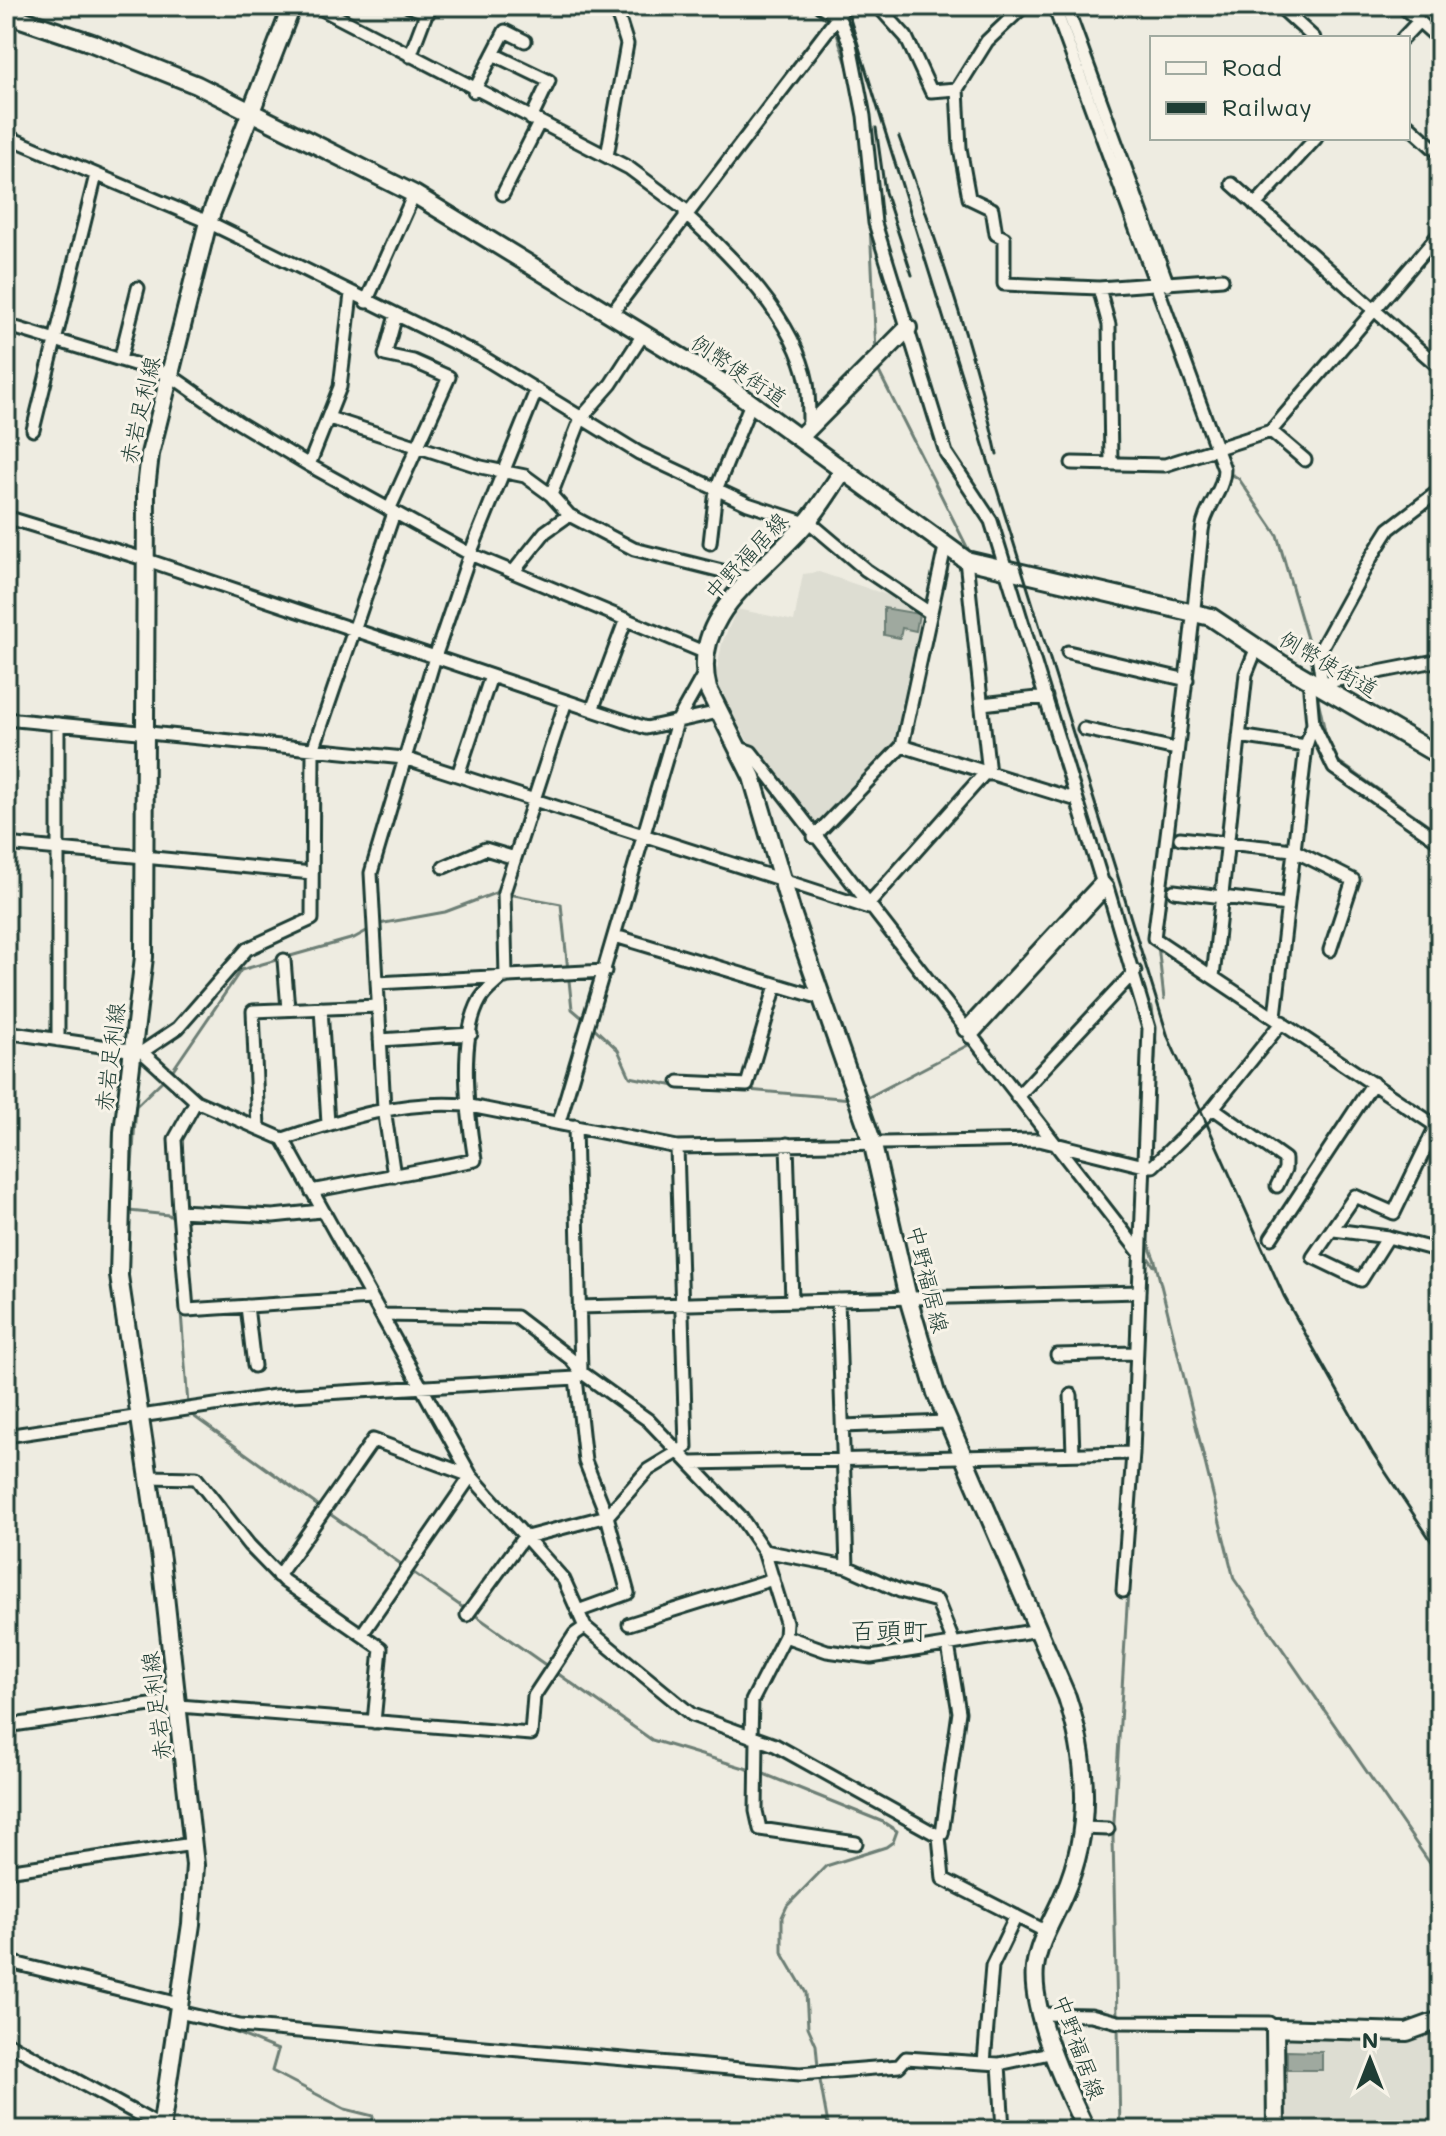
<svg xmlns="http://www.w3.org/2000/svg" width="1446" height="2136" font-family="Mali,'Klee One',sans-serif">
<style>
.built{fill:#ddddd2}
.water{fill:#9fa99f;stroke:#6c7e74;stroke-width:2}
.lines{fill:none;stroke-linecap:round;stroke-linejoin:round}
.stream{stroke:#6c7e74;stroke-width:3}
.street-casing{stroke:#1f3d34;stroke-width:17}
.secondary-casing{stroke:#1f3d34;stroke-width:22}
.street{stroke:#f7f3e8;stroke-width:11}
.secondary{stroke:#f7f3e8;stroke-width:16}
.rail{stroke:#1f3d34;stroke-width:3}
.labels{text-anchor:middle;stroke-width:6;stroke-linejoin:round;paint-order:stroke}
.street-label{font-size:22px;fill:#1f3d34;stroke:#f7f3e8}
.quarter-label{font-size:26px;fill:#1f3d34;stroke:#f7f3e8}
</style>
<rect width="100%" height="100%" fill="#eeece1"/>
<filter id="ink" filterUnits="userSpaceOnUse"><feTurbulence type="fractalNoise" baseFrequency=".0125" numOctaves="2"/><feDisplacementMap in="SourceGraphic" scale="16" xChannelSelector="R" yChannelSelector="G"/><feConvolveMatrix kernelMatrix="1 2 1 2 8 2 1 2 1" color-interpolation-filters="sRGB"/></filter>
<g filter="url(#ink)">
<path class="built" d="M819,572L908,602L926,615L899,744L815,832L752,749L715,681L722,643L737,609L794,621L803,574Z
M1440,2026V2130H1284L1281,2041L1289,2035Z"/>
<path class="water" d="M884,608L919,614L916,631L902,628L900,638L884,635Z
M1287,2051L1322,2052V2070H1287Z"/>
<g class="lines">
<path class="stream" d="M808,6L831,22
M835,28L850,74
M870,224L876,352
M877,368L970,553
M1233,475L1239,479L1277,535L1314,663
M1316,690L1327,741
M6,725L26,726
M1335,759L1440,833
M379,924L445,912L498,892L561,904L572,1009L586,1021
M1158,945L1164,999
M592,1026L618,1050L630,1077L680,1087
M170,1074L241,970L354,938L372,928
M164,1079L136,1106L129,1211L169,1215L174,1219L188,1405
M748,1090L852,1099
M863,1100L970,1044V1040
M1150,1135L1156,1043L1152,1007
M1145,1235L1155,1261L1234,1579L1440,1878
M1147,1256L1154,1266
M188,1412L321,1508
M327,1512L465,1609
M472,1613L652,1740L751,1770
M759,1772L883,1822L897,1831L893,1842L886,1847L826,1866L787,1906L782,1917V1952L806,1993L808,2027L816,2045L818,2067
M185,2007L230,2019
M1117,2018L1113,1838L1128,1590
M1118,2026L1120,2130
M229,2027V2030L278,2050L272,2071L345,2109L373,2116L372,2130
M819,2075L829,2130"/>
<defs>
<path id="street" d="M316,6L629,168L688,212
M408,6L428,13
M820,6L838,16L850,44L864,116L875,223L946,453L991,521L1102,881L1107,887L1149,1028L1133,1453L1123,1591
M878,6L906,37L931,91L957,89L960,148L969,198L992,209L996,234L1004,238V284L1099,288L1222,279
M1054,6L1224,469C1224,492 1204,508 1202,531C1189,667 1171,802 1154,938L1436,1126L1394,1213L1355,1196L1313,1257L1361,1280L1388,1237L1334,1230
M1066,6L1168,285
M1279,6L1314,38
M1402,6L1440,40
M1403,38L1419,21
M493,54L549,81L531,119
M410,56L429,6
M957,89L987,41L1024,6
M474,91L505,31L525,41
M1408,125L1440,154
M6,136L208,222L479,355L639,453L748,504L806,523
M607,156L627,44L615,6
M1232,184L1440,368
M503,194L539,123
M1255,205L1316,138
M685,214C732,256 795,319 807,383C809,397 809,412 809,426
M1099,288L1109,325L1111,463
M366,302L414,194
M612,313L846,6
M6,325L170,375L239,423L309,465L470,554L706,653
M120,360L138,288
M329,418L481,467L525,476L551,495L569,515L634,549L750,578
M33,430L96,175
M1271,431L1305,460
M1072,463L1165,465L1271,431L1440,233
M309,465L340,387L351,294
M551,495L581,418L611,384L644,333
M389,510L449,377L413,361L385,355L396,315
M6,517L144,559L646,728L719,712
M808,521L866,570L930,613
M710,543L716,490L751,403
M966,560L989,774
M514,571L545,532L569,515
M1068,652L1187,680
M1317,683H1322L1318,654L1372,556L1389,529L1440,490
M1322,683L1440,660
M982,704L1046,697
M592,710L626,619
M6,719L404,758L869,908
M1313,724L1334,768L1440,842
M1084,729L1176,749
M1239,736L1306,746
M902,746L1077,800
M739,748L751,752L1140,1253
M458,775L491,676
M814,837L902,746L945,547
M1180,838L1293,850L1353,880L1330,950
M6,844L312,873
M444,867L485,849L515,858
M1174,891L1287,905
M867,906L985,773
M615,936L821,998
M284,960L288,1009
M506,977L504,892L566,701
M1213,977L1246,674L1257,647
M377,983L605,971
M321,1008L328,1124
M1275,1016L1306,746L1313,724L1309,679
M964,1030L1102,881
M6,1032L142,1052L196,1101L283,1139C344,1119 400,1100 465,1105L677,1147L1039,1140L1144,1166H1153L1213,1108L1282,1022
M970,1037L1107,887
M58,1040V724
M380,1040L471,1034
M142,1052L178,1028L247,949L312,919L313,750L394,513
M679,1082L747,1085L776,985
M1017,1097L1135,971
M196,1101L175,1139L179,1211L273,1216L321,1211
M1213,1108L1285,1159V1169L1277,1186
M559,1122L677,722L704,674
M575,1126L581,1372L576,1378L585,1461L607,1516L628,1593L578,1611
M258,1128L253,1011L378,1006
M283,1139L471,1476L564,1580L585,1627L692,1715L775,1745L939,1836L943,1879L1047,1932
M787,1144L792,1301
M394,1176L384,1108L371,873L435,657L470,554L536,391
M311,1191L475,1160C468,1118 458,1039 480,1000C485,991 494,985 501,978
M179,1211L187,1310L371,1298
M1388,1237L1440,1251
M1271,1238L1373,1083
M838,1300L847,1567
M247,1306L254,1366
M579,1307L1139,1292
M381,1315L516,1317L571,1359L581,1372L648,1420L740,1516L764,1551L786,1622L785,1636L752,1701L751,1737
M1057,1355L1135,1353
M1071,1395L1073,1454
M843,1426L946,1422
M6,1436L275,1396L576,1378
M692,1463L1133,1453
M148,1477L196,1478L249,1545L284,1581L381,1648L374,1722
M764,1551L847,1567L900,1591L937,1601L953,1641
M278,1576L373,1440L471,1476L362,1634
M467,1615L523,1538L607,1516L648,1470L686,1447L677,1147
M629,1624L773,1579
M785,1636L827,1651L871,1657L1039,1630
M179,1706L531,1734L534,1696L575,1634L585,1627
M6,1726L178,1701
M757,1739L756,1811L760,1829L856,1843
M1082,1828L1108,1829
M939,1836L942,1834L959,1712L948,1645
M6,1871L193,1844
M6,1961L179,2004
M178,2012L240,2026L800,2074L899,2066L906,2058L999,2064L1054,2052
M1041,2014L1091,2015L1118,2022L1269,2023L1275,2028
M6,2042L167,2130
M984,2063L992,1966L1016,1916
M999,2064L1003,2130"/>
<path id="secondary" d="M6,14L92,43L197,85L414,194L722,382L966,560L1211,617L1280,663L1440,756
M799,438L908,328
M843,471C831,488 821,506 807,522C766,572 688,613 708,689L752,777L792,913L872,1141L908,1298L936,1393L1067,1697C1088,1762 1092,1831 1064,1894C1054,1918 1038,1942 1035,1968C1030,2012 1067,2090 1086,2130
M1436,1126L1440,1125
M161,2130L191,1924L195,1865L161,1560L119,1276L123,1132L144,957L146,489L150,454L208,222L292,6
M1276,2130L1275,2028L1407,2032L1440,2020"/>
</defs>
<use href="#street" class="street-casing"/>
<use href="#secondary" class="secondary-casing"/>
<use href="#street" class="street"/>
<use href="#secondary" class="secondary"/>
<path class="rail" d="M846,6L1168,1037L1284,1296L1372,1452L1440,1554
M876,128L885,192L912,275
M899,137C937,242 973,345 997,454"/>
</g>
</g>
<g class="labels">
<g class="street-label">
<text transform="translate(739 370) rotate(34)" y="8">例幣使街道</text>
<text transform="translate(140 410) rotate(-77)" y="8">赤岩足利線</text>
<text transform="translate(746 556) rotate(-47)" y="8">中野福居線</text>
<text transform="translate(1329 664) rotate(30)" y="8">例幣使街道</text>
<text transform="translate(110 1057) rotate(-83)" y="8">赤岩足利線</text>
<text transform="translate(928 1279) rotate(76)" y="8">中野福居線</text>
<text transform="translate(156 1706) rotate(-97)" y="8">赤岩足利線</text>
<text transform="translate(1079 2047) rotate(70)" y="8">中野福居線</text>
</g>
<g class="quarter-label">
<text x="889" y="1640">百頭町</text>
</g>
</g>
<rect width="1446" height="2136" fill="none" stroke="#f7f3e8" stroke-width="32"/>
<rect x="16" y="16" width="1414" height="2104" fill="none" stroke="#1f3d34" stroke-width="3" filter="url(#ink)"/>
<rect x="1150" y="36" width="260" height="104" fill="#f7f3e8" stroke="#a1aaa0" stroke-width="2"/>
<rect x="1166" y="62" width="40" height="12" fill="#f7f3e8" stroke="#a1aaa0" stroke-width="2"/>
<text x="1222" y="76" font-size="24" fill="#1f3d34">Road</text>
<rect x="1166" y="102" width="40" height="12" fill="#1f3d34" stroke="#a1aaa0" stroke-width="2"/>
<text x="1222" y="116" font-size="24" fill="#1f3d34">Railway</text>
<g transform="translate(1370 2060)" stroke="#f7f3e8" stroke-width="6" paint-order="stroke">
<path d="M0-6L14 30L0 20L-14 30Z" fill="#1f3d34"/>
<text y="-12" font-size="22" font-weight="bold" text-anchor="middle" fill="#1f3d34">N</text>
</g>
</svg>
